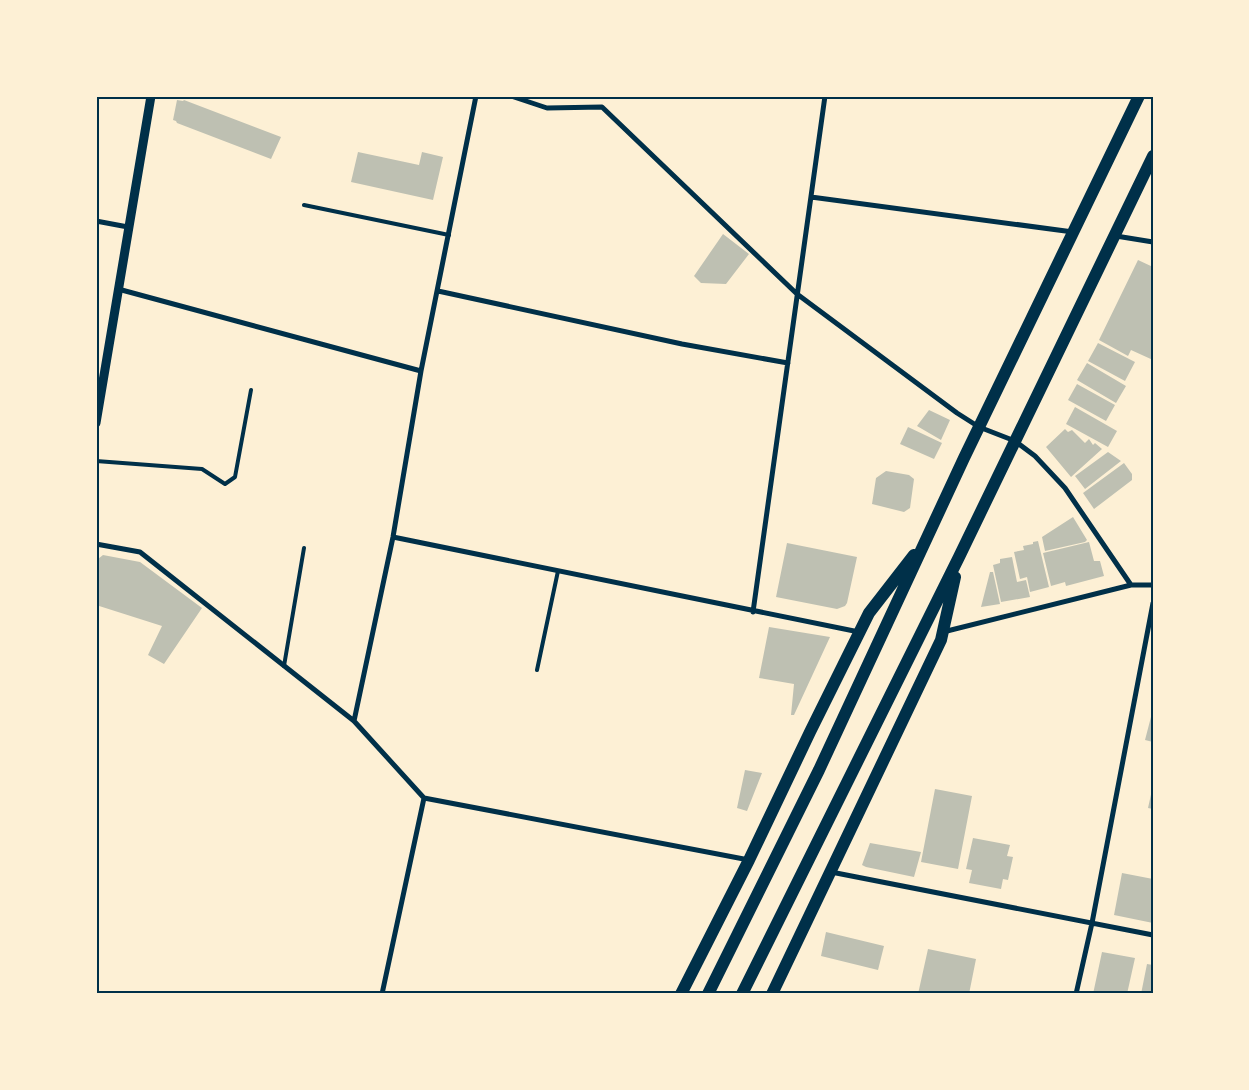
<svg xmlns="http://www.w3.org/2000/svg" width="1249" height="1090" font-family="'Nunito Sans',sans-serif">
<style>
.building{fill:#bec0b2}
.lines{fill:none;stroke-linecap:round;stroke-linejoin:round}
.service{stroke:#003049;stroke-width:4}
.minor{stroke:#003049;stroke-width:5}
.tertiary{stroke:#003049;stroke-width:9}
.primary{stroke:#003049;stroke-width:12}
.neatline{fill:none;stroke:#003049;stroke-width:2}
</style>
<rect width="100%" height="100%" fill="#fdf0d5"/>
<path class="building" d="M177,100L183,101L184,100L281,137L271,159L177,123L176,121L173,120Z
M358,152L419,165L422,152L443,157L433,200L351,182Z
M723,234L749,254L726,284L701,283L694,276Z
M1138,260L1153,267V360L1131,350L1128,356L1099,340Z
M1098,343L1135,362L1125,381L1088,361Z
M1087,363L1126,386L1116,403L1077,380Z
M1077,384L1115,405L1106,421L1068,400Z
M1075,407L1117,431L1108,447L1066,424Z
M929,410L950,420L941,440L917,426Z
M908,427L942,443L934,459L900,444Z
M1065,429L1068,432L1072,430L1085,443L1089,439L1093,445L1095,443L1102,449L1071,477L1046,447Z
M1108,452L1121,461L1085,489L1075,476Z
M1124,463L1132,474V480L1094,509L1083,493Z
M886,471L909,475L914,479L910,508L904,512L872,504L876,478Z
M1073,517L1087,540L1085,542L1045,551L1042,537Z
M1038,541L1049,587L1030,592L1027,577L1020,579L1014,552L1024,550L1023,546L1033,544V542Z
M1089,542L1094,561H1100L1104,576L1066,586L1065,582L1051,586L1043,553Z
M787,543L857,557L847,603L845,606L837,609L776,597Z
M103,555L140,562L202,608L164,664L148,655L162,626L96,605V576L98,559Z
M1012,557L1017,582L1026,580L1030,597L1001,602L993,565L1000,563V559Z
M990,572H993L1000,604L981,607Z
M769,627L830,637L794,715H791L794,684L759,678Z
M1152,713H1153V742L1145,740Z
M745,770L762,773L747,811L737,808Z
M935,789L972,796L958,869L921,862Z
M1152,790H1153V809L1148,808Z
M973,838L1010,845L1007,856L1013,857L1008,880L1003,879L1001,889L969,883L972,870L966,869Z
M870,843L921,852L914,877L866,867L862,865Z
M1122,873L1153,879V923L1114,915Z
M826,932L884,946L878,970L821,956Z
M928,949L976,959L969,994H918Z
M1102,952L1135,958L1127,994H1093Z
M1147,964L1153,965V994H1141Z"/>
<g class="lines">
<path class="service" d="M304,205L449,235
M96,461L202,469L225,484L235,477L251,390
M284,666L304,548
M537,670L558,571"/>
<path class="minor" d="M511,96L547,108L602,107L797,294L957,413L979,427L1015,441L1035,456L1065,488L1131,585H1153
M811,197L1073,232
M96,221L128,227
M1116,236L1153,242
M118,289L421,371
M438,291L682,344L788,363
M393,537L859,632
M96,544L140,552L354,721L424,798L749,860
M753,612L825,96
M943,632L1131,585
M354,721L393,537L421,371L476,96
M831,872L1153,935
M382,994L424,798
M1076,994L1092,923L1153,603"/>
<path class="tertiary" d="M96,423L151,96"/>
<path class="primary" d="M681,994L749,860L810,732L869,613L914,555
M708,994L819,770L964,458L1139,96
M742,994L959,557L1153,156
M772,994L941,640L955,577"/>
</g>
<rect width="1249" height="1090" fill="none" stroke="#fdf0d5" stroke-width="195"/>
<rect x="98" y="98" width="1054" height="894" class="neatline"/>
</svg>
